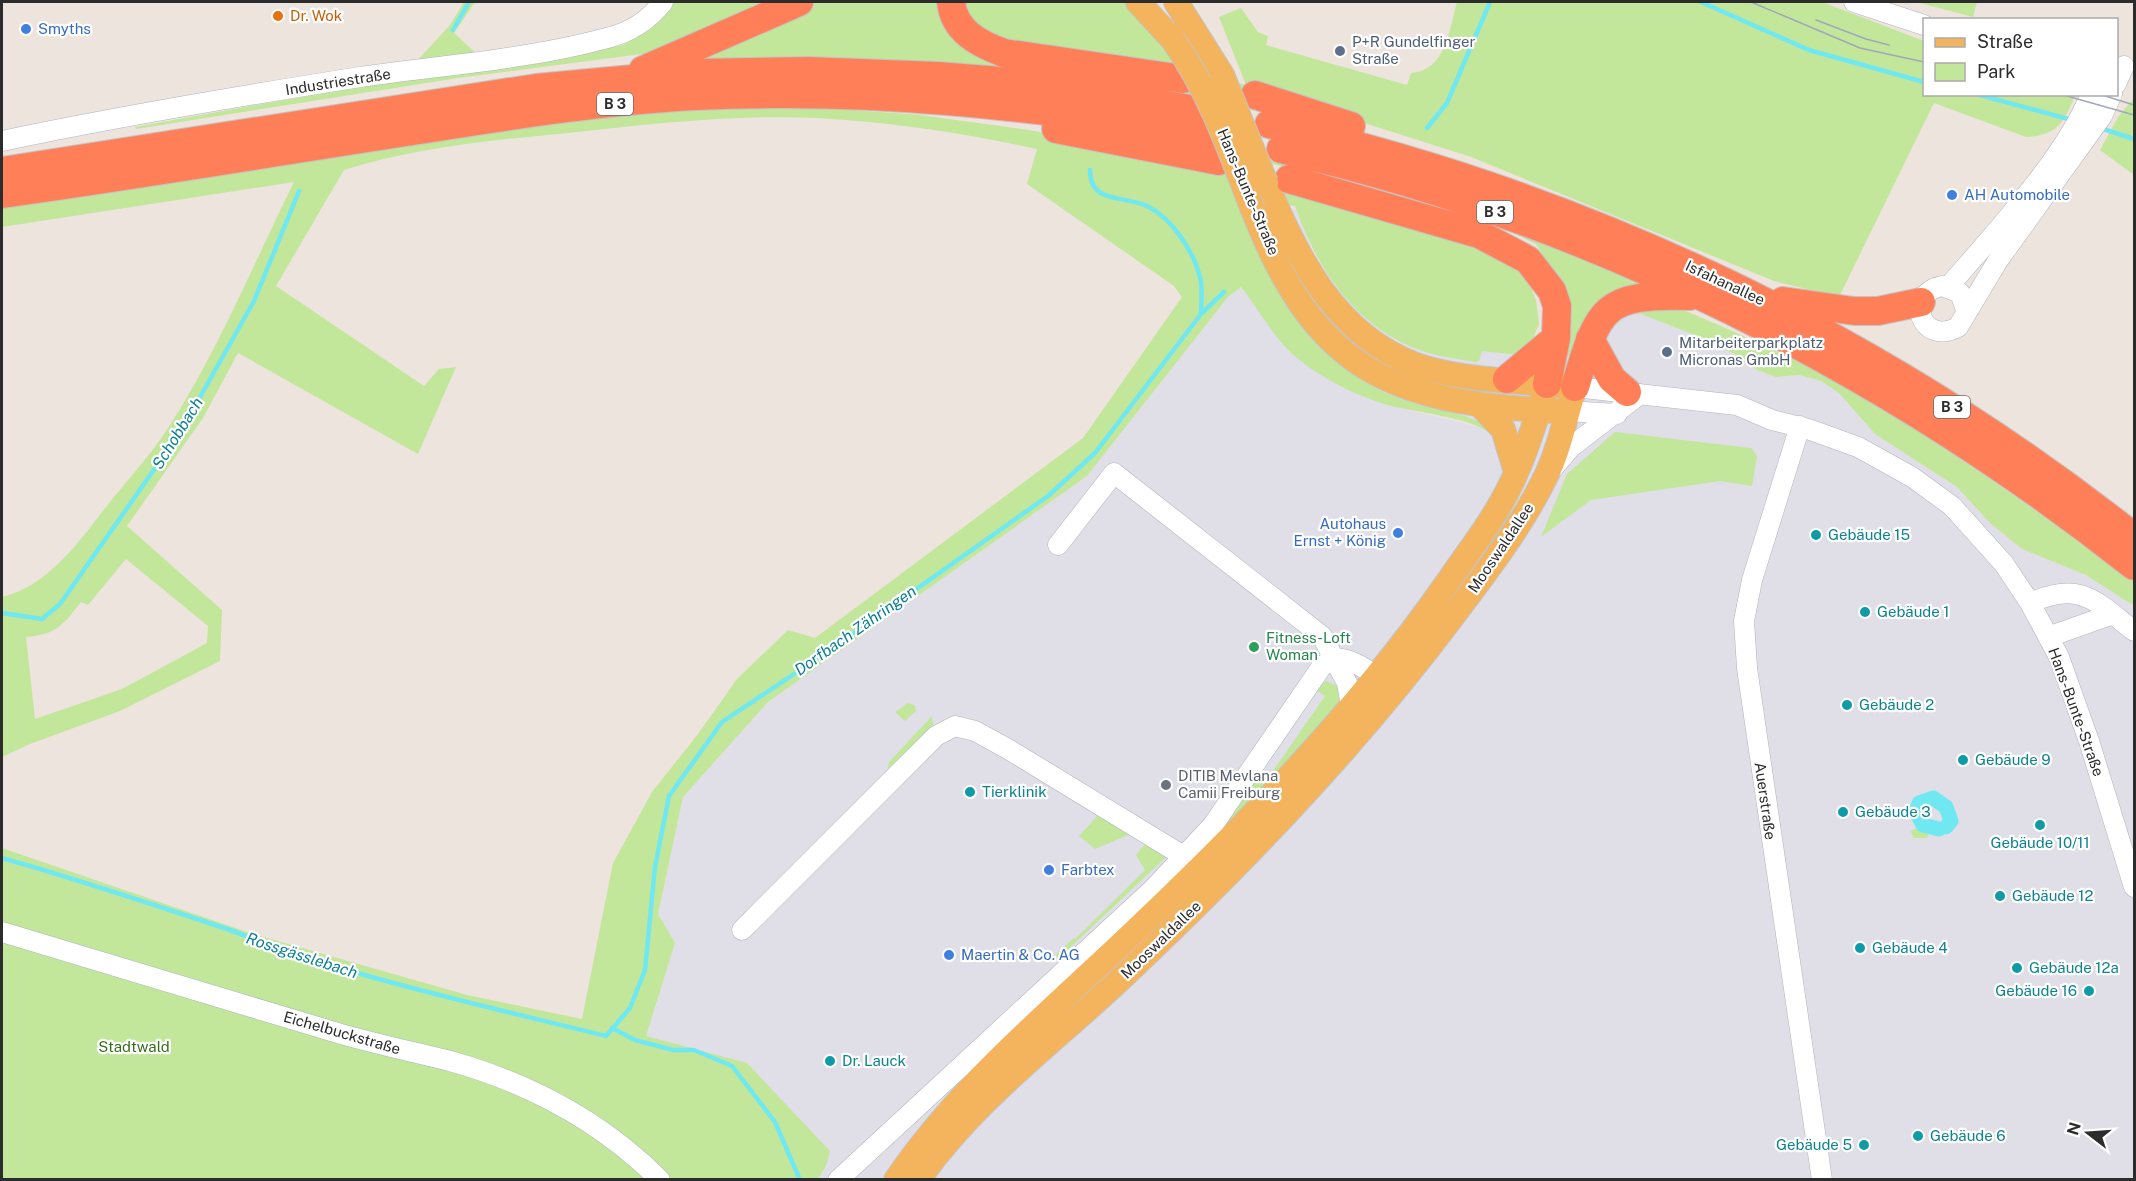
<svg xmlns="http://www.w3.org/2000/svg" width="2136" height="1181" font-family="'Public Sans',sans-serif">
<style>
.industrial{fill:#e0dfe7}
.green{fill:#c2e69a;fill-rule:evenodd}
.lines{fill:none;stroke-linecap:round;stroke-linejoin:round}
.stream{stroke:#70e8f2;stroke-width:4.5}
.canal{stroke:#70e8f2;stroke-width:15}
.minor-casing{stroke:#aeb4bc;stroke-width:21}
.major-casing{stroke:#c4c4c4;stroke-width:26}
.highway-casing{stroke:#c4c4c4;stroke-width:30}
.minor{stroke:#fff;stroke-width:20}
.major{stroke:#f4b45d;stroke-width:24}
.highway{stroke:#ff8058;stroke-width:28}
.tram{stroke:#a1a8b7;stroke-width:1.5}
.major-bridge-casing{stroke:#c4c4c4;stroke-width:26;stroke-linecap:butt}
.major-bridge{stroke:#f4b45d;stroke-width:24}
.food-dot{fill:#e8710a;stroke:#fff;stroke-width:2}
.shop-dot{fill:#3f7fe0;stroke:#fff;stroke-width:2}
.service-dot{fill:#5c6f8a;stroke:#fff;stroke-width:2}
.culture-dot{fill:#0f9aa8;stroke:#fff;stroke-width:2}
.leisure-dot{fill:#2e9e5b;stroke:#fff;stroke-width:2}
.worship-dot{fill:#6b7280;stroke:#fff;stroke-width:2}
.labels{text-anchor:middle;stroke-width:4.5;stroke-linejoin:round;paint-order:stroke}
.shield{fill:#fff;stroke:#6b6b6b;stroke-width:1.5}
.shield-label{font-size:14px;font-weight:bold;fill:#2c2c2c}
.food-label{font-size:15px;fill:#c56008;stroke:#fff;text-anchor:start}
.shop-label{font-size:15px;fill:#366cbe;stroke:#fff;text-anchor:start}
.service-label{font-size:15px;fill:#4e5e75;stroke:#fff;text-anchor:start}
.street-label{font-size:15px;fill:#2c2c2c;stroke:#fff}
.culture-label{font-size:15px;fill:#0d838f;stroke:#fff;text-anchor:start}
.leisure-label{font-size:15px;fill:#27864d;stroke:#fff;text-anchor:start}
.worship-label{font-size:15px;fill:#5b616d;stroke:#fff;text-anchor:start}
.park-label{font-size:15px;fill:#3a6d19;stroke:#fff}
.water-label{font-size:16px;font-style:italic;fill:#0b7f94;stroke:#fff}
</style>
<rect width="100%" height="100%" fill="#eee4de"/>
<path class="industrial" d="M1296,209L1313,252L1333,282L1356,309L1395,340L1521,355L1610,327L1630,313L1641,314L1697,336L1747,360L1757,370L1776,377L1799,375L1821,381L1839,393L1875,434L1957,487L1990,523L2022,549L2086,575L2134,606V1179H818L826,1166L646,1036L675,943L658,914L683,797L768,702L1087,476L1228,297L1241,287L1288,350L1314,371L1383,404L1468,424L1482,428L1490,434L1479,423L1406,401L1378,389L1339,364L1316,342L1277,290L1242,210Z"/>
<path class="green" d="M464,2H475L454,33L477,54L415,63L450,25Z
M669,2H1125L1142,17L1161,46L1179,67L1246,85L1219,17L1241,8L1258,32L1268,36L1266,45L1407,85L1411,73C1446,71 1449,30 1457,2H1822L1924,41V94L2075,95C2065,121 2057,136 2026,137L1934,103L1839,297L1774,281L1471,157L1248,86L1323,125L1176,95L979,65L790,57L695,60L657,52L458,78L136,129L135,127L361,86L623,45L652,28Z
M1916,2H1977L1973,17Z
M2134,98V175L2100,150L2118,117Z
M812,107L920,115L1029,130L1154,154L1324,197L1469,239L1521,272L1530,286L1536,300L1539,324L1534,336L1521,355L1482,351L1479,361L1475,362C1454,358 1432,356 1412,347C1353,323 1315,265 1295,206L1237,198C1272,286 1311,369 1407,401C1433,410 1473,412 1493,432L1490,434C1473,417 1410,412 1384,404C1352,394 1313,374 1288,350C1270,331 1257,307 1241,287L1228,297L1087,476L768,702L683,797L658,914L675,943L646,1036L747,1063L830,1151L826,1166L818,1179H2V848L253,934L467,995L582,1019L613,863L652,792L698,734L737,679L788,630L815,638L1083,438L1182,297L1174,286L1027,184L1037,149C965,133 890,122 817,118C731,114 643,125 558,134C486,141 413,148 344,170L276,286L424,386L439,369L456,367L418,454L238,353L203,418L127,526L222,610L220,661L120,711L30,744L2,757V597C48,586 78,543 106,507C127,480 152,454 170,425C219,348 254,263 294,182L2,227V208L542,124L700,108ZM126,559L208,626L207,643L122,689L35,719L26,637C57,634 62,626 81,602L88,605Z
M1212,150C1366,163 1513,228 1657,283L1622,287L1610,295L1574,356L1564,355L1565,290L1536,244L1509,231L1459,214L1333,178Z
M1671,305C1737,332 1802,361 1863,398C1957,453 2047,518 2134,582V606L2086,575L2022,549L1990,523L1957,487L1875,434L1839,393L1821,381L1799,375L1776,377L1757,370L1747,360L1697,336L1641,314L1630,313Z
M1615,432L1751,448L1757,456L1752,486L1720,481L1591,500L1541,537L1567,474Z
M1327,681L1340,688L1343,702L1260,794L1196,857L1255,778L1264,784L1325,696L1313,688Z
M908,703L915,705L916,711L905,721L895,712Z
M932,716L933,726L888,769L889,762Z
M1099,814L1131,834L1095,849L1079,836Z
M1923,825L1931,829L1927,838H1913L1911,831Z
M1146,843L1166,857L1057,960L1056,954L1074,938L1075,939L1145,870L1136,855Z"/>
<g class="lines">
<path class="stream" d="M1701,2L1809,50L1924,82
M453,30L469,2
M1976,94L2072,120
M1427,128L1447,103L1490,2
M2100,128L2134,139
M1090,170C1090,206 1126,194 1149,207C1172,219 1194,252 1200,277C1203,288 1201,302 1201,314
M2,613L42,619L60,604L181,431L254,301L299,191
M2,858C77,879 152,904 227,929C248,936 269,947 290,953C395,986 500,1010 606,1036L630,1008L645,970L655,867L669,796L722,722L830,650L1048,496L1095,453L1201,314L1224,292
M612,1028L635,1040L673,1050H694L732,1066L775,1122L800,1180"/>
<path class="canal" d="M1939,829L1923,825L1916,812L1919,803L1933,798L1946,807L1951,821L1946,827"/>
<defs>
<path id="minor" d="M1854,2L1924,25
M2116,84L2124,66
M2,141C120,116 240,96 360,77C442,65 526,60 607,38C631,32 648,21 663,2
M1949,286C1995,233 2064,159 2091,94
M1966,310L1960,293L1942,286C1903,294 1921,347 1958,327L1997,262L2102,116L2112,94
M1575,387L1737,405L1772,420L1808,429L1858,447L1912,477L1952,506L2004,564L2030,603L2059,657L2089,741L2134,887
M1567,411L1617,414
M1800,426L1752,580L1744,621L1747,668L1822,1180
M1553,468L1571,447L1640,394
M1058,545L1114,473L1322,636L1347,683L1351,706
M2030,603C2080,580 2096,601 2134,631
M2048,637L2113,614
M742,930L936,736L955,726L975,731L1008,749L1185,857
M2,932C111,965 221,998 331,1031C370,1043 410,1051 450,1061C529,1083 602,1122 660,1180
M838,1180L1153,889L1213,825L1322,666C1325,664 1331,660 1335,659C1352,656 1375,676 1387,685"/>
<path id="major" d="M1138,2L1173,40
M1176,2L1222,75
M1253,210C1316,371 1390,402 1555,411
M1479,404L1503,429L1516,472
M896,1180C956,1092 1038,1022 1115,950C1235,837 1353,718 1447,583C1469,551 1493,521 1510,486C1526,454 1536,418 1547,384
M918,1180C973,1102 1045,1049 1114,985C1238,868 1351,752 1453,616C1487,571 1521,527 1546,476C1560,448 1565,417 1575,387C1527,381 1460,381 1416,365C1334,334 1298,258 1266,183"/>
<path id="highway" d="M951,2C954,31 979,44 1004,53L1183,79
M643,70L799,2
M1255,95L1351,126
M1269,124C1584,195 1881,337 2134,537
M1056,129L1219,161
M1281,149C1591,220 1885,369 2134,566
M2,171L536,88L696,73L809,71L938,76L1051,85L1196,110
M1289,179L1479,234L1528,260L1552,291L1557,306L1556,338L1547,384
M2,194C137,175 271,153 406,132C502,117 599,101 697,96C870,88 1037,106 1208,135
M1783,301L1854,311H1878L1921,302
M1590,339L1612,379L1627,392
M1507,379L1556,338
M1575,387C1599,307 1602,294 1690,296"/>
</defs>
<use href="#minor" class="minor-casing"/>
<use href="#major" class="major-casing"/>
<use href="#highway" class="highway-casing"/>
<use href="#minor" class="minor"/>
<use href="#major" class="major"/>
<use href="#highway" class="highway"/>
<path class="tram" d="M1751,2L1860,48L1924,62
M1816,20L1866,39L1889,45
M2060,94L2134,115
M2099,94L2134,105"/>
<defs>
<path id="major-bridge" d="M1173,40C1210,92 1230,151 1253,210
M1222,75L1266,183"/>
</defs>
<use href="#major-bridge" class="major-bridge-casing"/>
<use href="#major-bridge" class="major-bridge"/>
</g>
<circle class="food-dot" cx="278" cy="16" r="6"/>
<g class="shop-dot">
<circle cx="26" cy="29" r="6"/>
<circle cx="1952" cy="195" r="6"/>
<circle cx="1398" cy="533" r="6"/>
<circle cx="1049" cy="870" r="6"/>
<circle cx="949" cy="955" r="6"/>
</g>
<g class="service-dot">
<circle cx="1340" cy="51" r="6"/>
<circle cx="1667" cy="352" r="6"/>
</g>
<g class="culture-dot">
<circle cx="1816" cy="535" r="6"/>
<circle cx="1865" cy="612" r="6"/>
<circle cx="1847" cy="705" r="6"/>
<circle cx="1963" cy="760" r="6"/>
<circle cx="970" cy="792" r="6"/>
<circle cx="1843" cy="812" r="6"/>
<circle cx="2040" cy="825" r="6"/>
<circle cx="2000" cy="896" r="6"/>
<circle cx="1860" cy="948" r="6"/>
<circle cx="2017" cy="968" r="6"/>
<circle cx="2089" cy="991" r="6"/>
<circle cx="830" cy="1061" r="6"/>
<circle cx="1918" cy="1136" r="6"/>
<circle cx="1864" cy="1145" r="6"/>
</g>
<circle class="leisure-dot" cx="1254" cy="647" r="6"/>
<circle class="worship-dot" cx="1166" cy="785" r="6"/>
<g class="labels">
<g class="shield">
<rect x="597" y="93" width="36" height="22" rx="4.5"/>
<rect x="1477" y="201" width="36" height="22" rx="4.5"/>
<rect x="1934" y="396" width="36" height="22" rx="4.5"/>
</g>
<g class="shield-label">
<text x="615" y="109">B 3</text>
<text x="1495" y="217">B 3</text>
<text x="1952" y="412">B 3</text>
</g>
<g class="food-label">
<text x="290" y="21">Dr. Wok</text>
</g>
<g class="shop-label">
<text x="38" y="34">Smyths</text>
<text x="1964" y="200">AH Automobile</text>
<text x="1386" y="529" text-anchor="end">Autohaus<tspan x="1386" dy="17">Ernst + König</tspan></text>
<text x="1061" y="875">Farbtex</text>
<text x="961" y="960">Maertin &amp; Co. AG</text>
</g>
<g class="service-label">
<text x="1352" y="47">P+R Gundelfinger<tspan x="1352" dy="17">Straße</tspan></text>
<text x="1679" y="348">Mitarbeiterparkplatz<tspan x="1679" dy="17">Micronas GmbH</tspan></text>
</g>
<g class="street-label">
<text transform="translate(338 82) rotate(-9)" y="5">Industriestraße</text>
<text transform="translate(1248 192) rotate(67)" y="5">Hans-Bunte-Straße</text>
<text transform="translate(1725 283) rotate(25)" y="5">Isfahanallee</text>
<text transform="translate(1501 548) rotate(-56)" y="5">Mooswaldallee</text>
<text transform="translate(2076 712) rotate(70)" y="5">Hans-Bunte-Straße</text>
<text transform="translate(1765 801) rotate(82)" y="5">Auerstraße</text>
<text transform="translate(1161 940) rotate(-44)" y="5">Mooswaldallee</text>
<text transform="translate(342 1033) rotate(16)" y="5">Eichelbuckstraße</text>
</g>
<g class="culture-label">
<text x="1828" y="540">Gebäude 15</text>
<text x="1877" y="617">Gebäude 1</text>
<text x="1859" y="710">Gebäude 2</text>
<text x="1975" y="765">Gebäude 9</text>
<text x="982" y="797">Tierklinik</text>
<text x="1855" y="817">Gebäude 3</text>
<text x="2040" y="848" text-anchor="middle">Gebäude 10/11</text>
<text x="2012" y="901">Gebäude 12</text>
<text x="1872" y="953">Gebäude 4</text>
<text x="2029" y="973">Gebäude 12a</text>
<text x="2077" y="996" text-anchor="end">Gebäude 16</text>
<text x="842" y="1066">Dr. Lauck</text>
<text x="1930" y="1141">Gebäude 6</text>
<text x="1852" y="1150" text-anchor="end">Gebäude 5</text>
</g>
<g class="leisure-label">
<text x="1266" y="643">Fitness-Loft<tspan x="1266" dy="17">Woman</tspan></text>
</g>
<g class="worship-label">
<text x="1178" y="781">DITIB Mevlana<tspan x="1178" dy="17">Camii Freiburg</tspan></text>
</g>
<g class="park-label">
<text x="134" y="1052">Stadtwald</text>
</g>
<g class="water-label">
<text transform="translate(177 433) rotate(-58)" y="6">Schobbach</text>
<text transform="translate(855 630) rotate(-35)" y="6">Dorfbach Zähringen</text>
<text transform="translate(302 955) rotate(18)" y="6">Rossgässlebach</text>
</g>
</g>
<rect width="2136" height="1181" fill="none" stroke="#2c2c2c" stroke-width="6"/>
<rect x="1923" y="18" width="195" height="78" fill="#ffffff" stroke="#ababab" stroke-width="1.5"/>
<rect x="1935" y="38" width="30" height="9" fill="#f4b45d" stroke="#ababab" stroke-width="1.5"/>
<text x="1977" y="48" font-size="18" fill="#2c2c2c">Straße</text>
<rect x="1935" y="63" width="30" height="18" fill="#c2e69a" stroke="#ababab" stroke-width="1.5"/>
<text x="1977" y="78" font-size="18" fill="#2c2c2c">Park</text>
<g transform="translate(2088 1133) rotate(287)" stroke="#ffffff" stroke-width="4.5" paint-order="stroke">
<path d="M0-4.5L10 22L0 15L-10 22Z" fill="#2c2c2c"/>
<text y="-9" font-size="16" font-weight="bold" text-anchor="middle" fill="#2c2c2c">N</text>
</g>
</svg>
